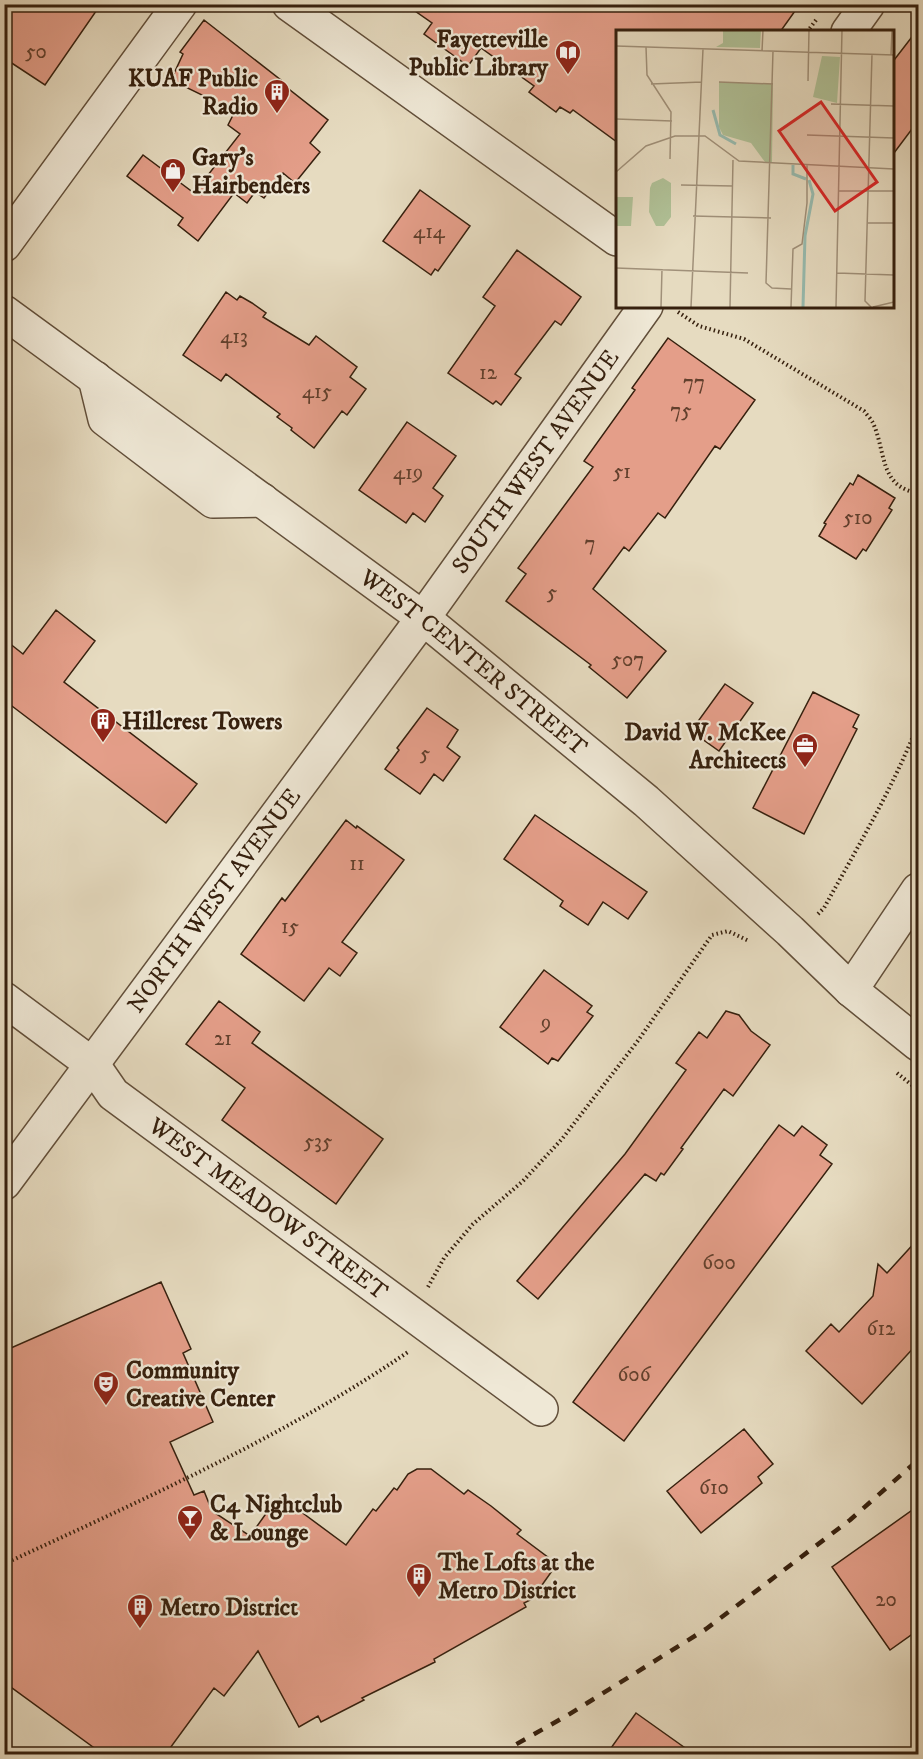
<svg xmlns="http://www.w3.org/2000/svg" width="923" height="1759" font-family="'IM FELL DW Pica',serif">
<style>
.building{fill:#e49e89;stroke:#36200e;stroke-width:1.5}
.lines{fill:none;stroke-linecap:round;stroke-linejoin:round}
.minor-casing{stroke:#624f3a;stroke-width:36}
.path{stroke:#36200e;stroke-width:4;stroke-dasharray:1.5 3;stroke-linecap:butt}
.minor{stroke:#efe8d6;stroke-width:33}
.rail{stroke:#36200e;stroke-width:4.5;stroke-dasharray:10 10;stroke-linecap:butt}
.labels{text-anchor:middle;stroke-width:4.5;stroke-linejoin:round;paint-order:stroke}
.number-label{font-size:21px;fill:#62402d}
.poi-label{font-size:24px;font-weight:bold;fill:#36200e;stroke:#efe8d6;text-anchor:start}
.street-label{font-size:24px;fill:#36200e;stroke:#efe8d6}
.inset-river{fill:none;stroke:#97bbaf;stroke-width:3}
.inset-road{fill:none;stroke:#a09079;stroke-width:1.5}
.view{fill:#d62828;fill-opacity:0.15;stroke:#d62828;stroke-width:3}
.inset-edge{fill:none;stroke:#36200e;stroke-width:3}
</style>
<rect width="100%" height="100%" fill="#e6dbc0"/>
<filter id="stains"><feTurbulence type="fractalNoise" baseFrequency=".00333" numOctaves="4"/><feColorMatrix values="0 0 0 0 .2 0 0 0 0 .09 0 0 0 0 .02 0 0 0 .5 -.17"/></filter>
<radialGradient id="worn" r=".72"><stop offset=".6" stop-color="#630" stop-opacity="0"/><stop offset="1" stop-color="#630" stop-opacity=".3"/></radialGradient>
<path class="building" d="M4,4H101L45,85L4,58Z
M405,4H800L780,32H617V142L573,110L570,113L560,107L556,112L529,92L534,86L481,48L468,66L424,34L432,23Z
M204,20L286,84L285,86L328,120L310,143L320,152L295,183L283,173L264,198L255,192L247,203L234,193L198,241L178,225L183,218L127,176L143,155L194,193L240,134L228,125L235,111L171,80L183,54L180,52Z
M918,29V121L891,157V64Z
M420,190L470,226L438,271L435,269L431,275L383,241Z
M517,250L581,297L561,325L555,321L515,374L521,378L501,405L496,401L493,404L448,373L495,306L483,297Z
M226,292L237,300L240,296L252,303L266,313L263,317L309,345L316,336L357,367L350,377L366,389L347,415L342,411L314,448L291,430L292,428L277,417L280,414L226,374L221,381L183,355Z
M668,338L755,400L720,449L715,446L665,518L658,513L629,551L624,547L593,589L666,651L627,698L589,667L591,665L506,601L526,574L518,568L593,467L584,461L635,390L632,388Z
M407,422L456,456L433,488L443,496L425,522L413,513L406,523L359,490Z
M858,475L895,498L889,508L892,510L866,551L863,549L856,559L819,536L826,524L824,523L850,483L853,485Z
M56,610L95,641L64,682L197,784L166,823L4,700V639L23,654Z
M725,684L753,703L719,751L691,731Z
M813,692L859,715L853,727L857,729L804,834L753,808Z
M427,708L458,730L447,747L460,757L443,781L434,774L420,794L385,769L399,750L397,748Z
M535,815L647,892L628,919L603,902L588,925L560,906L563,901L504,859Z
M346,820L356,828L357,826L404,860L342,942L357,953L340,976L329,968L304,1001L241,954L282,898L285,901Z
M544,970L592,1006L587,1012L593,1016L558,1061L552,1058L548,1064L500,1027Z
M219,1001L260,1032L252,1043L383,1139L336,1204L222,1120L245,1088L186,1044Z
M726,1011L739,1015L751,1031L770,1045L733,1096L724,1089L681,1148L683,1149L664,1175L661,1173L656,1181L645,1174L538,1299L517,1281L625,1154L686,1070L676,1063L699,1032L707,1038Z
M779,1125L794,1136L802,1126L827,1145L820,1155L832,1164L624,1441L573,1402Z
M918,1239V1343L862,1404L806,1351L831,1324L839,1332L873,1296L878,1264L887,1273Z
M161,1282L191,1349L183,1353L213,1422L170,1442L194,1495L204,1491L212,1511L250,1536L270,1508L272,1510L281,1497L346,1545L373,1509L376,1511L394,1488L397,1490L408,1474L417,1469H431L464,1494L468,1490L491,1506L521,1530L517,1534L557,1564L542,1585L548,1591L524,1603L526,1607L434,1659L435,1662L362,1698L364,1700L321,1722L318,1716L299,1727L258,1651L224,1696L214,1688L165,1755H104L4,1682V1351Z
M744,1429L773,1464L758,1477L762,1483L701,1533L667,1491Z
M918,1506V1630L890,1650L832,1567Z
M636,1713L695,1755H606Z"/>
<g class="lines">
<defs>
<g id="minor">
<path d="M289,4L617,239"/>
<path d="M848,32L868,4"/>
<path d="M4,245L180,4"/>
<path id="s1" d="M4,312L423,618L646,801L790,931L851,990L918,1044"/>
<path d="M95,378L105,419L213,501L262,500"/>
<path d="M851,990L918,890"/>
<path id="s2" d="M4,999L93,1065L113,1094L541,1409"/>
<path id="s3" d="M4,1183L423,618L646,306"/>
</g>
</defs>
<use href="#minor" class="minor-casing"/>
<path class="path" d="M807,32L816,20
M678,312L699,326L744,339L864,411C867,415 871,419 873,423C886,451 879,487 918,493
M818,914L824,908C857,848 893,788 918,724
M897,1073L918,1090
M428,1287L444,1258L473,1224L523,1181L562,1139L637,1042L712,935L728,931L749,941
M4,1564C142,1500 282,1438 408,1352"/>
<use href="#minor" class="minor"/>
<path class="rail" d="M499,1754L568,1715L706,1629L850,1520L918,1460"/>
</g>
<defs>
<symbol id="library-pin" viewBox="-11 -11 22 30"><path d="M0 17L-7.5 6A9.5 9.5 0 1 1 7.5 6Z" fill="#8f2418" stroke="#efe8d6"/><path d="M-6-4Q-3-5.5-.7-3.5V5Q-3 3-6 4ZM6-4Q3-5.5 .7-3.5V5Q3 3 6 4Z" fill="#fff"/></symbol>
<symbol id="building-pin" viewBox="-11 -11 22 30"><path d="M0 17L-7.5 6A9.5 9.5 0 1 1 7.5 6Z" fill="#8f2418" stroke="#efe8d6"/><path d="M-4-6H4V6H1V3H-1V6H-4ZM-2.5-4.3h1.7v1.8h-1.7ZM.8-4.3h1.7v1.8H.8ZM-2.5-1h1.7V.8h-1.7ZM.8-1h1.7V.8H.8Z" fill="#fff"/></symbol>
<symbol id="shop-pin" viewBox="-11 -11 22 30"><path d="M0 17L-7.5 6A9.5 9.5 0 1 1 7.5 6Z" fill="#8f2418" stroke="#efe8d6"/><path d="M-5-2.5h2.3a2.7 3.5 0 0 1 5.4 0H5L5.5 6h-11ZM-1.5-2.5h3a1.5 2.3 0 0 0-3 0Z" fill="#fff"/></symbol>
<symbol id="office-pin" viewBox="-11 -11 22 30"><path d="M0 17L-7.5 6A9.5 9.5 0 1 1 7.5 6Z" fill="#8f2418" stroke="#efe8d6"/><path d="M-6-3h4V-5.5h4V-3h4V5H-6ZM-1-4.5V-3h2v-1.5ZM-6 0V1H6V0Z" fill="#fff"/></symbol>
<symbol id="theatre-pin" viewBox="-11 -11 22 30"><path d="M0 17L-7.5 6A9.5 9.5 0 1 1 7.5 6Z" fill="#8f2418" stroke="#efe8d6"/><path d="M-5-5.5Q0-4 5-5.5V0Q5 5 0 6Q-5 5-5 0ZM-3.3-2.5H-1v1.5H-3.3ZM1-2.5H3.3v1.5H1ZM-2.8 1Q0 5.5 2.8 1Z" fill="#fff"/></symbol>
<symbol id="bar-pin" viewBox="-11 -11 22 30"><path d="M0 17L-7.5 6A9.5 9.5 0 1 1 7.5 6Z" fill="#8f2418" stroke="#efe8d6"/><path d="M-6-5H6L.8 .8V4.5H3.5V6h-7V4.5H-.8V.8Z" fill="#fff"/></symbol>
</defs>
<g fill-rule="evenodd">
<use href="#library-pin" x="553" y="38" width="30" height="40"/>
<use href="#building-pin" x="262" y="77" width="30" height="40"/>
<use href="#shop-pin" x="158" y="156" width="30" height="40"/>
<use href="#building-pin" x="88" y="706" width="30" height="40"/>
<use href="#office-pin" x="790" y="731" width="30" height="40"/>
<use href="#theatre-pin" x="91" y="1369" width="30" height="40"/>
<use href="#bar-pin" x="175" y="1503" width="30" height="40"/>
<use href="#building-pin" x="404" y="1561" width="30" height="40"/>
<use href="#building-pin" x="125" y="1592" width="30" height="40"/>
</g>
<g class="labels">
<g class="number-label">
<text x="36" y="58">50</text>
<text x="429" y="238">414</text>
<text x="234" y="343">413</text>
<text x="488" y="379">12</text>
<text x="694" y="389">77</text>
<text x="317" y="398">415</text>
<text x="681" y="417">75</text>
<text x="622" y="478">51</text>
<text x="408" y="479">419</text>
<text x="858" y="524">510</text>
<text x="590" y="550">7</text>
<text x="552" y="599">5</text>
<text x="628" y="666">507</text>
<text x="425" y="760">5</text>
<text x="357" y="870">11</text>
<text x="290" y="933">15</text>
<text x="546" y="1029">9</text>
<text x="223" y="1045">21</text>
<text x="318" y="1148">535</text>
<text x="719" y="1269">600</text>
<text x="881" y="1335">612</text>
<text x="634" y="1381">606</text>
<text x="714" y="1494">610</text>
<text x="886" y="1606">20</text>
</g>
<g class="poi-label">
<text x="548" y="47" text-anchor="end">Fayetteville<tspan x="548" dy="28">Public Library</tspan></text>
<text x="258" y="86" text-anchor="end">KUAF Public<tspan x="258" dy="28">Radio</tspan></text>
<text x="192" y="165">Gary's<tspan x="192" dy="28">Hairbenders</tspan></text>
<text x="122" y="729">Hillcrest Towers</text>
<text x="786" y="740" text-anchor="end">David W. McKee<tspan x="786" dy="28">Architects</tspan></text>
<text x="126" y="1378">Community<tspan x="126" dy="28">Creative Center</tspan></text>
<text x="210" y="1512">C4 Nightclub<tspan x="210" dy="28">&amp; Lounge</tspan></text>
<text x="438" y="1570">The Lofts at the<tspan x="438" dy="28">Metro District</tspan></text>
<text x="160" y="1615">Metro District</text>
</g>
<g class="street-label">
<text dy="8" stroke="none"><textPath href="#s3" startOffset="896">SOUTH WEST AVENUE</textPath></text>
<text dy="8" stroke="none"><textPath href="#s1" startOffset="586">WEST CENTER STREET</textPath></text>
<text dy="8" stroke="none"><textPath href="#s3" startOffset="352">NORTH WEST AVENUE</textPath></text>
<text dy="8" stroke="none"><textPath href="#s2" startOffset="339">WEST MEADOW STREET</textPath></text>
</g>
</g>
<g transform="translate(616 30)">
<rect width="278" height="278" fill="#e6dbc0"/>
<path d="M107,0H145L144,18L100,17L107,13ZM206,26L224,27L221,73L197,67ZM103,52L157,54L156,132H149L135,113L107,105L103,97ZM47,148L55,153V187L48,196H40L33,182L34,158L36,153ZM0,167H17L15,196H0Z" fill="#b0c197"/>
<path class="inset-river" d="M97,80L104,105L120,114M177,135V144L190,149M187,277L189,206L197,164L193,150"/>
<path class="inset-road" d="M0,16L278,25M30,17L31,45L55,82L54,129M146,21L147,0M157,21L150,253L156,258L175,259M275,25L276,0M192,51L193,0M103,52L157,54M35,54L86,52M215,74L278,76M0,89L56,91M191,105L278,108M0,142L30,116L59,106H89L123,131L278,139M65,155L117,156M222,161H278M77,186L155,188M252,193H278M0,238L132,243M221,243L278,245M45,277L46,239M75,277L87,19M114,277L117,130M175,277L177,219L186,214L191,173V134M220,277L226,0M255,277L249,271L256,24M257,277L278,272"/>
<path class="view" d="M205,72L261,152L219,181L163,101Z"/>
<rect width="278" height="278" class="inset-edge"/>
</g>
<rect width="923" height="1759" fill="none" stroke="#e6dbc0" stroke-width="24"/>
<rect x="6" y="6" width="911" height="1747" fill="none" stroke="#36200e" stroke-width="3"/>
<rect x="12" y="12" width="899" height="1735" fill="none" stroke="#36200e" stroke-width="1.5"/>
<rect width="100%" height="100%" filter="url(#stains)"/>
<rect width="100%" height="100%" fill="url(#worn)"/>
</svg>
